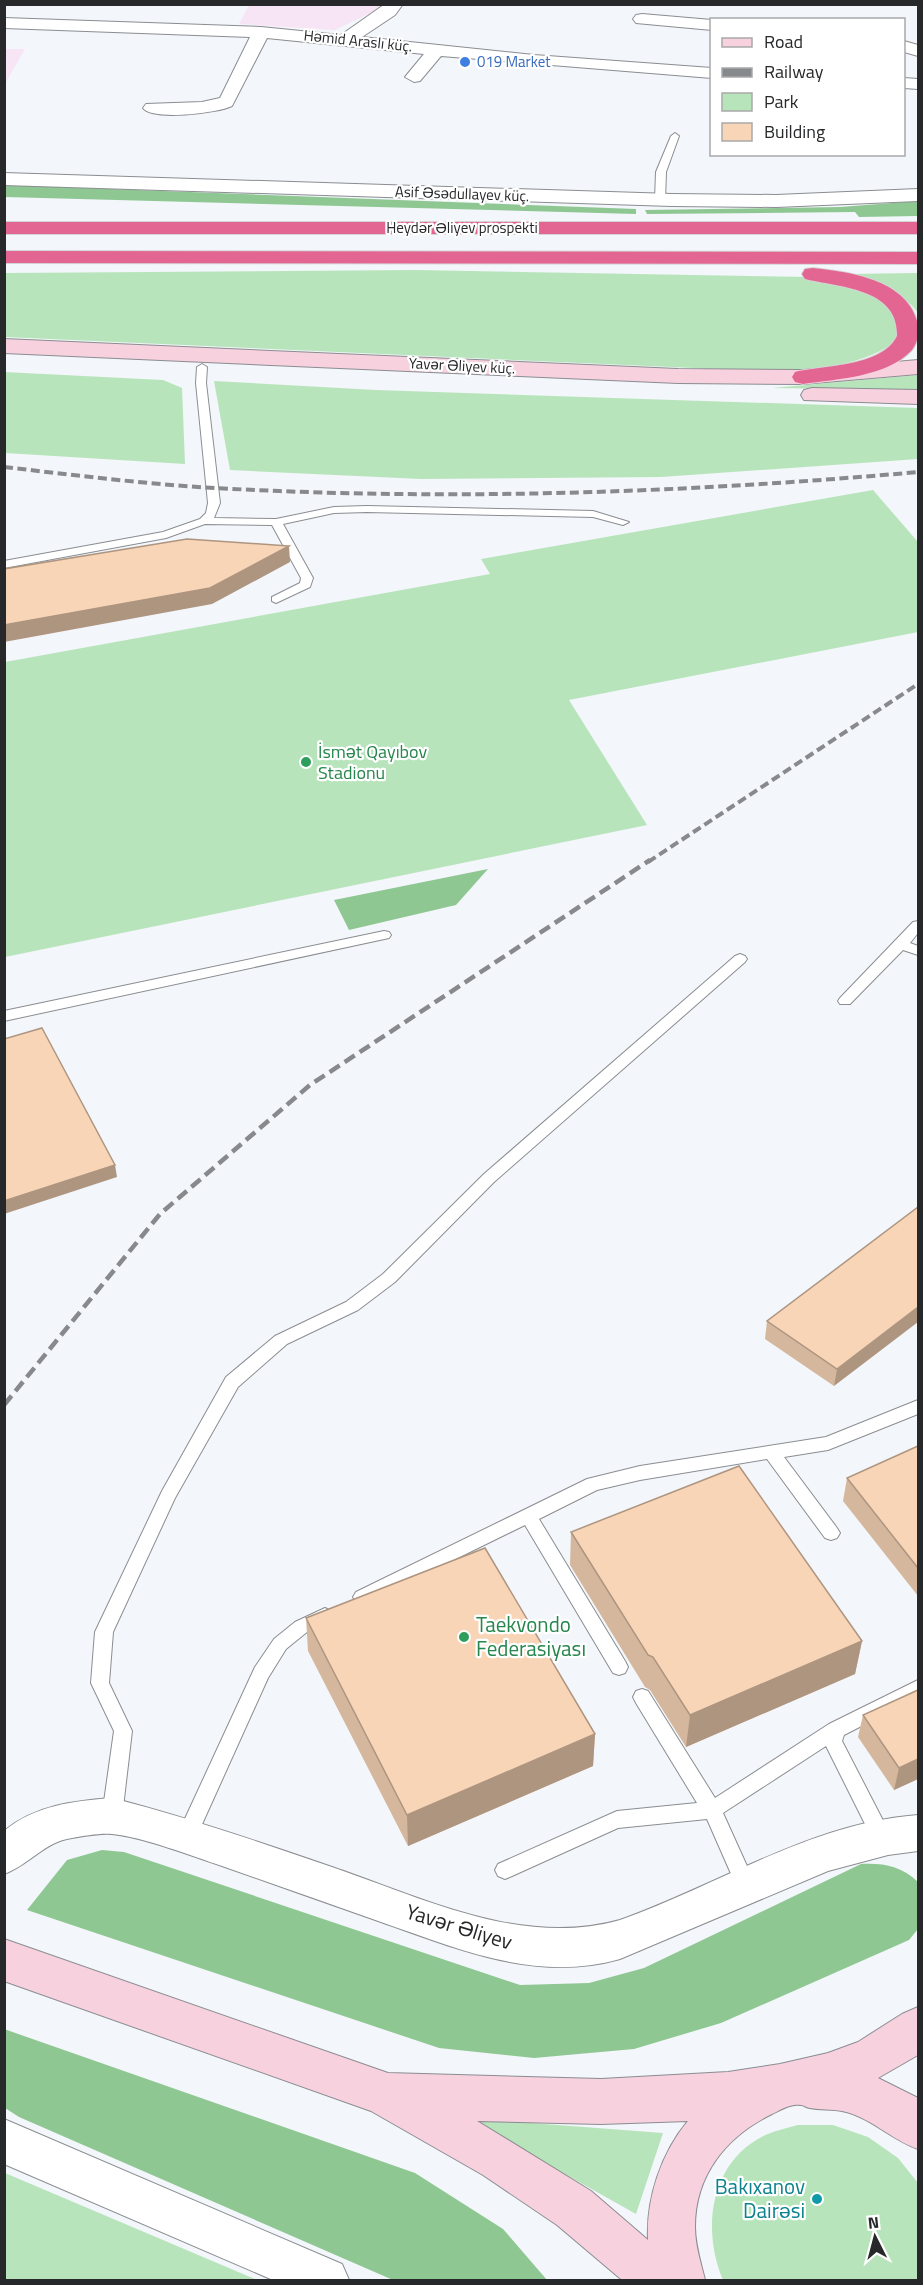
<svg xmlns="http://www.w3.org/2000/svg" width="923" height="2285" font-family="'Titillium Web',sans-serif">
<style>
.education{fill:#f7e5f6}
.green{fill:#b8e4bb}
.forest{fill:#8fc793}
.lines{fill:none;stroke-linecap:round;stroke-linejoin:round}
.service-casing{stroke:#8a8d91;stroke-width:2}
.minor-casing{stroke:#8a8d91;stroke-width:2}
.tertiary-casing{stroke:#8a8d91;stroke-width:2}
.secondary-casing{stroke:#8a8d91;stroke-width:2}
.motorway-casing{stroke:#d4d4d4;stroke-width:2}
.service{fill:#fff;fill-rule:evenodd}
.minor{fill:#fff;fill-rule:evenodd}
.tertiary{fill:#fff;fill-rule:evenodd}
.secondary{fill:#f7d1de;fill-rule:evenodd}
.motorway{fill:#e36692;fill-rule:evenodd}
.rail-far1{stroke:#87898c;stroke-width:4;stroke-dasharray:9 4.5;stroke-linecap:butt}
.rail{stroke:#87898c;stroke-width:4.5;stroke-dasharray:12 6;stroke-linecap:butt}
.wall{fill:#d5b79d}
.shaded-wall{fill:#ae9580}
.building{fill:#f8d5b7;stroke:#ae9580;stroke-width:1.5}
.shop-dot{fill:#3f7fe0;stroke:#fff;stroke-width:2}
.leisure-dot{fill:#2e9e5b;stroke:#fff;stroke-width:2}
.culture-dot{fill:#0f9aa8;stroke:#fff;stroke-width:2}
.labels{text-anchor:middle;stroke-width:4.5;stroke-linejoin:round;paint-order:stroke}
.far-street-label{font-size:15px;fill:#27282a;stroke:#fff}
.far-shop-label{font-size:15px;fill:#366cbe;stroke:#fff;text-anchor:start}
.leisure-label{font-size:18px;fill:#27864d;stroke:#fff;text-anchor:start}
.near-leisure-label{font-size:21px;fill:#27864d;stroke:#fff;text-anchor:start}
.near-street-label{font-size:21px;fill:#27282a;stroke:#fff}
.near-culture-label{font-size:21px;fill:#0d838f;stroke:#fff;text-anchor:end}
</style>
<rect width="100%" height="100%" fill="#f3f6fa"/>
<path class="education" d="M249,5H383L381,8L335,30L239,24Z
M5,49H25L5,84L4,49Z"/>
<path class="green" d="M416,270L809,277L864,289L897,313L899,339C848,380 756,369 693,368L5,337V273Z
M918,273V313C903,291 872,282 847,274Z
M4,372L163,380L182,388L185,464L5,453Z
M918,375V390L772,388Z
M214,381L376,390L918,408V459L661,477L421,479L230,470Z
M873,490L918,542V632L569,700L647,825L5,957V662L490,574L481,559Z
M465,2118L663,2133L636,2214Z
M798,2125H833L868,2137L898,2158L918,2183V2280H723C701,2229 710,2159 768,2134C777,2130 788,2128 798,2125Z
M5,2173L257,2280H5Z"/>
<path class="forest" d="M5,185L636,209V214L5,197Z
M918,201V216L859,217L855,212L647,214L645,210L840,207Z
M488,869L456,905L349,930L334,900Z
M102,1850L124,1852L520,1985L589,1983L644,1968L861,1864C884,1863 901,1866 918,1882V1929L909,1940L721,2023L634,2049L534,2058L439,2048L27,1910L67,1860Z
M4,2029L415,2173L503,2229L547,2280H393L19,2117L5,2108Z"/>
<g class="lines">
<defs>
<path id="service" d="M675,133L679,136L666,172L665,200L660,203L655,200L656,172L671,136Z
M202,364L207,367L206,383L220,503L214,518L276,519L334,507L367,506L593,511L629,522L623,525L593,517L367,512L334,513L283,524L313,578L310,587L276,603L272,601V597L300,583L301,578L272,525L205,524L166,538L4,568V561L163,532L200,519L206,513L208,503L196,383L197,367Z
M918,921V933L910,943L918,946V955L903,950L850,1004H840L838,1001L840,998L913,922Z
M384,931L389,932L391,935L389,938L4,1021V1011Z
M740,954L745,956L747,959L745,962L494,1182L395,1282L358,1310L287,1344L238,1387L175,1498L113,1632L109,1683L132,1731L122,1816L119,1822L112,1825L105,1822L102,1816L114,1731L91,1683L95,1632L162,1491L226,1377L275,1336L346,1302L383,1274L484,1174L735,956Z
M918,1400V1414L828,1450L784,1457L837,1528L840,1533L837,1538L831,1540L825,1538L767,1459L640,1480L597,1490L539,1519L625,1661L628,1667L625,1673L619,1675L613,1673L525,1525L368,1602L362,1604L356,1602L353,1597L356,1592L587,1479L640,1466L826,1437Z
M325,1608L331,1611L334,1616L331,1621L307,1632L286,1649L268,1678L194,1842L187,1845L180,1842L177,1836L255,1667L274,1639L295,1622Z
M918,1680V1697L844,1735L842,1741L891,1836L888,1842L881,1845L874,1842L826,1746L723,1813L756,1886L753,1892L746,1895L739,1892L707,1819L618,1828L512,1876L505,1879L498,1876L495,1870L498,1864L617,1811L697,1803L636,1703L633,1697L636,1691L642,1689L648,1691L715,1798L829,1724Z"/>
<path id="minor" d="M385,4H403L395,15L362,37L534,55L712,68V78L441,56L420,81L414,82L405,77L424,54L267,38L232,106C218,113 152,121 143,108L146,104L202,102L220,98L250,37L4,28V18L261,27L341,35Z
M642,14L712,20V30L636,23L633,19L636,15Z
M904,41L918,45V56L904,52Z
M904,78L918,79V89L904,88Z
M112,1798C186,1817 257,1841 329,1866C421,1897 521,1948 620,1920C719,1885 811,1823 918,1815V1851L888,1855L828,1871L620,1959C536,1983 459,1949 381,1922C328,1903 275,1885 222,1866C192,1856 143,1837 112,1834C100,1833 84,1836 72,1838C44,1842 29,1865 4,1874V1831C35,1805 74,1801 112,1798Z
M4,2119L342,2264L349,2280H273L4,2164Z"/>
<path id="tertiary" d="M4,173L672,194L776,195L918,189V201L776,207L672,206L4,185Z"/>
<path id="secondary" d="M4,339L678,369L803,370L918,360V374L803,384L678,383L4,353Z
M812,388L918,390V404L804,400L801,395L804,390Z
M4,1939L388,2073L601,2079L728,2072L780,2064L828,2053L858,2042L902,2014L918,2007V2055L878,2078L918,2098V2149C891,2140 871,2117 842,2111C831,2109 820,2110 810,2108C807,2108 804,2105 801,2105C791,2103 780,2110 772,2114C727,2136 695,2174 695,2227C695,2246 701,2263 705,2280H622L557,2225L483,2175L371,2111L4,1981ZM477,2121L601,2124L688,2121C661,2153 646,2199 648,2240L591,2191Z"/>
<path id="motorway" d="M4,222H918V234H4Z
M4,251L918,252V264L4,263Z
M813,268C849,272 905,279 917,321C920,331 918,343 911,351C886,377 837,379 803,384L795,382L792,377L795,372C824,365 882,367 897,336C899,288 838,287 805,279L802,274L805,269Z"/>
</defs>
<use href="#service" class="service-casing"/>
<use href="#minor" class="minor-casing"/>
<use href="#tertiary" class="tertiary-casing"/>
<use href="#secondary" class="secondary-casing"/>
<use href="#motorway" class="motorway-casing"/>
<use href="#service" class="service"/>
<use href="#minor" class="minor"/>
<use href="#tertiary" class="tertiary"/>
<use href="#secondary" class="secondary"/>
<use href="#motorway" class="motorway"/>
<path class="rail-far1" d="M4,467C74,475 144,484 215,488C449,501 684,493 918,472
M648,862L918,684"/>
<path class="rail" d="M4,1405L160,1214L310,1085L650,860"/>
</g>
<path class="wall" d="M918,1207L834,1386L765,1339L767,1321Z
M918,1446V1596L843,1501L847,1478Z
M571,1532L862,1641L855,1674L686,1747L650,1690L645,1687L570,1565Z
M306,1618L595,1734L593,1766L408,1846L308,1651Z
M918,1690V1779L894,1790L858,1737L863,1715Z"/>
<path class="shaded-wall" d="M289,546L290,562L212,604L4,642V625Z
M115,1165L117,1177L4,1214V1201Z
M918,1307V1322L834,1386L837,1369Z
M862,1641L855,1674L686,1747L690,1715Z
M595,1734L593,1766L408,1846L407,1815Z
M918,1759V1779L894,1790L899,1768Z"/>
<path class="building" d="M187,539L289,546L210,588L4,625V569Z
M42,1028L115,1165L4,1201V1039Z
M918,1207V1307L837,1369L767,1321Z
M918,1446V1568L847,1478Z
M739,1466L862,1641L690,1715L653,1657L648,1655L571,1532Z
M485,1548L595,1734L407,1815L306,1618Z
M918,1690V1759L899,1768L863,1715Z"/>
<circle class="shop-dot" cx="465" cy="62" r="6"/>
<g class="leisure-dot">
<circle cx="306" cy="762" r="6"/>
<circle cx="464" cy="1637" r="6"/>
</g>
<circle class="culture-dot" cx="817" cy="2199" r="6"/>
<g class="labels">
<g class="far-street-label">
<text transform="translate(358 41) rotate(6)" y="5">Həmid Araslı küç.</text>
<text transform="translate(462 194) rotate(2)" y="5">Asif Əsədullayev küç.</text>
<text x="462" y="233">Heydər Əliyev prospekti</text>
<text transform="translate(462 366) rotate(3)" y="5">Yavər Əliyev küç.</text>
</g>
<g class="far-shop-label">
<text x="477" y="67">019 Market</text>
</g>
<g class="leisure-label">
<text x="318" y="758">İsmət Qayıbov<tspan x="318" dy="21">Stadionu</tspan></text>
</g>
<g class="near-leisure-label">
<text x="476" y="1632">Taekvondo<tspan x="476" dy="24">Federasiyası</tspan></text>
</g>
<g class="near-street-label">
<text transform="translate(459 1927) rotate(17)" y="7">Yavər Əliyev</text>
</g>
<g class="near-culture-label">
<text x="805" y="2194">Bakıxanov<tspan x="805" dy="24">Dairəsi</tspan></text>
</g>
</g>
<rect width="923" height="2285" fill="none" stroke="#27282a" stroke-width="12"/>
<rect x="710" y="18" width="195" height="138" fill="#ffffff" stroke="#a9a9aa" stroke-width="1.5"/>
<rect x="722" y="38" width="30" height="9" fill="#f7d1de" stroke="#a9a9aa" stroke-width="1.5"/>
<text x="764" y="48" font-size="18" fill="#27282a">Road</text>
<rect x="722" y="68" width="30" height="9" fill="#87898c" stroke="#a9a9aa" stroke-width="1.5"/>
<text x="764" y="78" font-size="18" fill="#27282a">Railway</text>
<rect x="722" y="93" width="30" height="18" fill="#b8e4bb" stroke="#a9a9aa" stroke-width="1.5"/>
<text x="764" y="108" font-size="18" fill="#27282a">Park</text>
<rect x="722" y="123" width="30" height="18" fill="#f8d5b7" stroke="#a9a9aa" stroke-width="1.5"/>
<text x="764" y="138" font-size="18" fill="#27282a">Building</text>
<g transform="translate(875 2237) rotate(354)" stroke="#ffffff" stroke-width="4.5" paint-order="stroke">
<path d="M0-4.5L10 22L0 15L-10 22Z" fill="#27282a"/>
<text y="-9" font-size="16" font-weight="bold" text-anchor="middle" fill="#27282a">N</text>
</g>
</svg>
